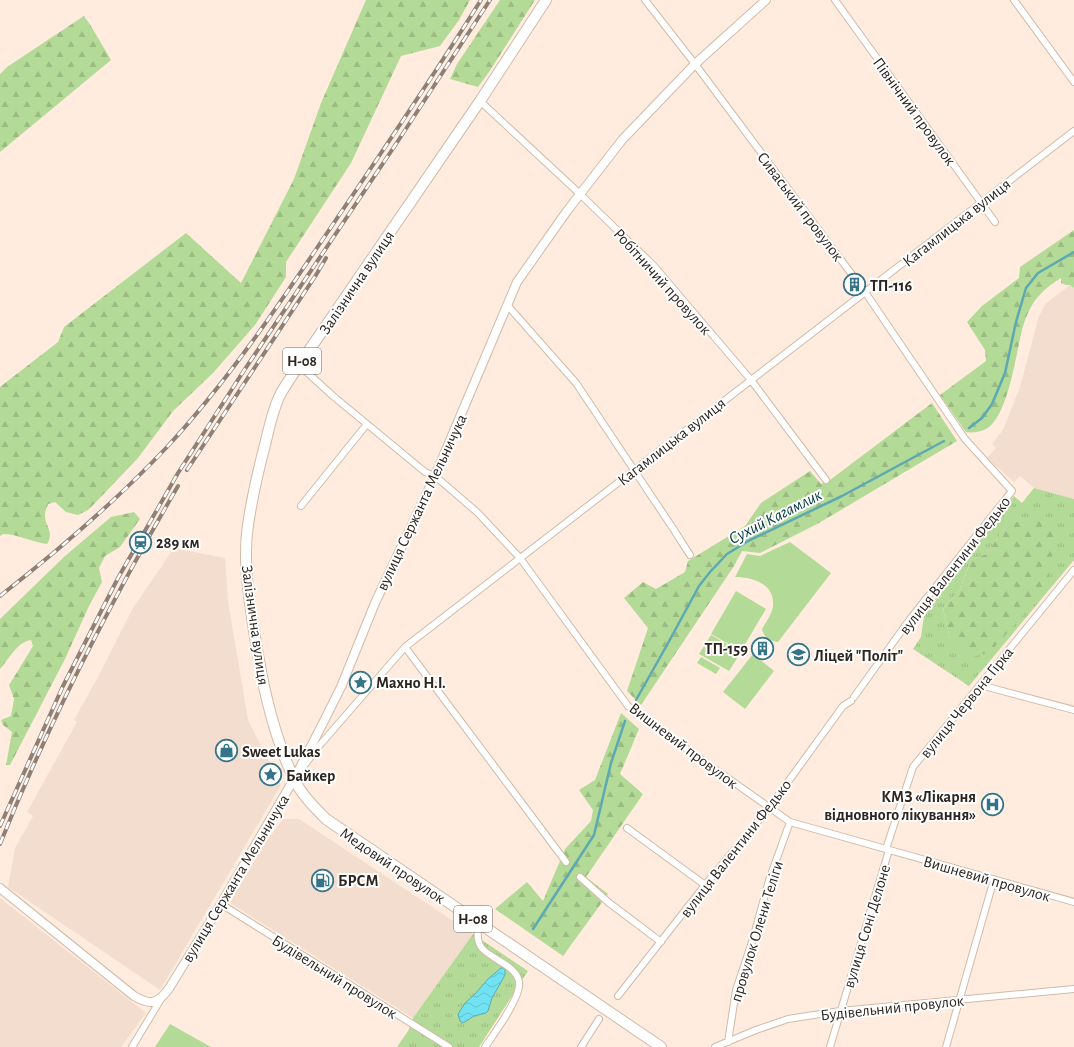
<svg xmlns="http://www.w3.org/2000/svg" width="1074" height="1047" font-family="'Alegreya Sans',sans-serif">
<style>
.industrial{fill:#f3ddcf}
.grass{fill:url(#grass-tufts);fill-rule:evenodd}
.forest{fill:url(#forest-firs)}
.park{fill:#b3da96}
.water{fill:url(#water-waves);stroke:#5da9b3}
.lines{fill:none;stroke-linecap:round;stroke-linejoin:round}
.stream{stroke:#5da9b3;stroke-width:2.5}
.minor-casing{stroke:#d1bba9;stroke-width:8}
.tertiary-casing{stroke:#d1bba9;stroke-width:10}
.primary-casing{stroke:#d1bba9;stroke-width:12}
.minor{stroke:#fff;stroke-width:6}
.tertiary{stroke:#fff;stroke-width:8}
.primary{stroke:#fff;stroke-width:10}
.rail-casing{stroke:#8e8077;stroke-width:4}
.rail{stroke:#fff;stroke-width:2.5;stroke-dasharray:8;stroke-linecap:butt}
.labels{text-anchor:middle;stroke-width:4;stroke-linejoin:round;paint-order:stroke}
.shield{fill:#fff;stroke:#6d6662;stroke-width:1}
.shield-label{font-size:15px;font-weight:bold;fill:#2e251f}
.street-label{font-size:16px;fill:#2e251f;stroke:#fff}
.poi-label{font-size:16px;font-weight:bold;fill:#2e251f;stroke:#fff;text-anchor:start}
.water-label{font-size:17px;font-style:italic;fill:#003940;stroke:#fff}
</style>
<defs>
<pattern id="grass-tufts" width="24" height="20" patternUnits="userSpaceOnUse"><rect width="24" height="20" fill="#b3da96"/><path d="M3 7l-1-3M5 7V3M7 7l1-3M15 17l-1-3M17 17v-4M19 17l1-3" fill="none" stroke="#9abb81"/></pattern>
<pattern id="forest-firs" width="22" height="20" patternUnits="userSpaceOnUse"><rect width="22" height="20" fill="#b3da96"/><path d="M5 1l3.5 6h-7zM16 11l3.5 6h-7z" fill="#9abb81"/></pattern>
<pattern id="water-waves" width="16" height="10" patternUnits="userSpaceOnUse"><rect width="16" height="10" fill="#71e2f2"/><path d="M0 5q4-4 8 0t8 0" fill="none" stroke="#62c2cf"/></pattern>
</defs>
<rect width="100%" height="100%" fill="#ffecde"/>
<path class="industrial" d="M1070,285L1074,288V499L1034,488L1020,476L1014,482L987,458L996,448L992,444L1003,430L1020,387L1039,316L1046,303Z
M174,548L225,558L228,601L248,720L281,785L160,990L8,887L15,848L33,816L27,812L77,722L74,720L97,679L133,608Z
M283,819H299L473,934L413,1018L230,903L263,846Z
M0,898L146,1013L121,1047H0Z"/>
<path class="grass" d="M1034,488L1074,499V560L969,686L913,649L921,637L924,616L927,610L1007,504L1014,496L1022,503ZM1007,525L950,639L943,609L960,590L971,560L986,554Z
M473,934L528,971L479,1047H397L408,1031L413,1018ZM505,975L492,998L486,1013L474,1016L463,1023L465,1003L475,994L488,979Z"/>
<path class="forest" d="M366,0H470L459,20L440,46L401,56L351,163L286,262V277L255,325L213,373L173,411L138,458L96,502L88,510L78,515L66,512L55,502L48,504C47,508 45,511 45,514C44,526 55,531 47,544C31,542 18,534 3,534L0,536V387L58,342L64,327L186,233L241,283L294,179L321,103Z
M500,0H535L489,72L478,87L450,79L457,64Z
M84,16L91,26L111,60L0,152V74L7,67Z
M1074,230V288L1070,285H1066L1061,283V278C1051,284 1041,292 1034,302C1029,309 1024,322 1022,330C1016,354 1008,417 986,429C980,432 972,433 966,432L940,395L986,361L985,350L967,322L982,306L1019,278L1020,267Z
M932,403L957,441L819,523L760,553L742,551L734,566L641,705L627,691L648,628L624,598L643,582L656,589L685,572L688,561L745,526L761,503L810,471L821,484L830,480Z
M134,512L140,519L120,547L105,556L99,568L102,582L89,606L65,659L10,765H6L12,732L3,725L1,720L11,716L14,699L9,685L19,669L33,646L31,640C17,642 9,659 0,669V619L65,556L111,517Z
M1045,513L1054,535L1047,588L990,652L969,658L950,639L943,609L960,590L971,560L986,554L1007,525Z
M621,713L639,729L620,774L643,794L586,877L608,894L563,956L495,909L527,882L543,901L565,849L591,821L593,810L579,790L595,780Z"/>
<path class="park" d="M790,542L831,573L778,642C770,641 764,638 762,629C766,622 772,614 773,606C775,584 753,577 735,577L747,554L760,556Z
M736,591L766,609L741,651L711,634Z
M711,635L741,652L729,671L699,654Z
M753,654L774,671L745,709L723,692Z
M701,657L720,668L716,674L697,663Z
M170,1024L211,1047H155Z"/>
<path class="water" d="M501,968H505V975L492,998L488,1011L486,1013L474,1016L463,1023L460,1021L458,1014L465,1003L475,994L488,979Z"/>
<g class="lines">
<path class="stream" d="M969,428L982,418L992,404L1005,373L1016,322L1026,288L1038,273L1074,252
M636,700L667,645L699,586L710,572L727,554L748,541L842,496L944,441
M533,929L594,835L611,763L625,721"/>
<defs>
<path id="minor" d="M645,0L695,64L865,292L965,439L1012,491L910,619L854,697
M835,0L995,222
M1014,0L1074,82
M480,101L580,194L654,266L751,380L826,480
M508,306L576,383L674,530L690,555
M299,365L333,396L425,472L435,476L478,513L520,558L628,706L651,724L790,822L1074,902
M301,506L367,424
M405,647L566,862
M980,685L1074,710
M303,767L319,746L405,647L1074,131
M627,828L705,885
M886,849L913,767L1074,570
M580,877L608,902L661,942
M221,904L449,1047
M478,922C478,930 476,940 481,947C488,958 517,965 519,982C522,996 494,1034 485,1047
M618,996L705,885L769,808L843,706L851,701
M728,1042L736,990L753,939L769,880L790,822
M132,1047L161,999
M581,1047L599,1019
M715,1047L756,1030L788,1019L840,1011L1074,989
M830,1047L889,850
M946,1047L994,879"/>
<path id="tertiary" d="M0,888L134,996C150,1005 156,1005 168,990L221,904L294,779L321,727L341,687L375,603L435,476L517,282L567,211L622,140L695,64L766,0"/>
<path id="primary" d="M546,0L480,101L299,365C293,374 287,383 281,393C273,408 269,428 265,445C258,471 252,498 248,525C243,558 248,591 253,624C261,677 271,730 294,779C301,794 314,807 326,819L661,1047"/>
</defs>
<use href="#minor" class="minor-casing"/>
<use href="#tertiary" class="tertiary-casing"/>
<use href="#primary" class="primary-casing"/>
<use href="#minor" class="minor"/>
<use href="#tertiary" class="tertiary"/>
<use href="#primary" class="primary"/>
<defs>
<path id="rail" d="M187,470L316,275L326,258
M0,596C59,550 116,501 167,447C227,382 276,309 325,236C378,158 431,80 481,0
M0,826L63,686L118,578L178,473L243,372L398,141L490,0
M0,844C50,720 111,601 178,486"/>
</defs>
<use href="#rail" class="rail-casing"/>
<use href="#rail" class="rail"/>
</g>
<defs>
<symbol id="building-ring" viewBox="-11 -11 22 22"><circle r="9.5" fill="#fff" stroke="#347388" stroke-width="1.5"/><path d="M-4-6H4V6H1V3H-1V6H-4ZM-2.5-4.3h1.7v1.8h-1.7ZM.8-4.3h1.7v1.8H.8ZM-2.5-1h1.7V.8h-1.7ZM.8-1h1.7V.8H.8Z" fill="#347388"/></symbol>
<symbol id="station-ring" viewBox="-11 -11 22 22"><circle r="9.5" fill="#fff" stroke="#347388" stroke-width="1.5"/><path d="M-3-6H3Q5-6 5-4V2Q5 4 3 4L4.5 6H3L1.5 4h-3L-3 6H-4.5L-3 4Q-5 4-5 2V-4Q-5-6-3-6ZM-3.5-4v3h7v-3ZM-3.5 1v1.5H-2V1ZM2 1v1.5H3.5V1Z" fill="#347388"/></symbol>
<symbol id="school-ring" viewBox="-11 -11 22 22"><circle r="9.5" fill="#fff" stroke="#347388" stroke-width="1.5"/><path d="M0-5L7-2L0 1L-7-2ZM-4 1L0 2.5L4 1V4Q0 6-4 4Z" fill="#347388"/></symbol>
<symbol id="sight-ring" viewBox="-11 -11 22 22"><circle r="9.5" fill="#fff" stroke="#347388" stroke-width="1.5"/><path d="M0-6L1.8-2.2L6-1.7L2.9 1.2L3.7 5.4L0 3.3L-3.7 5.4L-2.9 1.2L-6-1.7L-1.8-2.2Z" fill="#347388"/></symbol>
<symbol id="shop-ring" viewBox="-11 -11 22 22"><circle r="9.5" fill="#fff" stroke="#347388" stroke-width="1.5"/><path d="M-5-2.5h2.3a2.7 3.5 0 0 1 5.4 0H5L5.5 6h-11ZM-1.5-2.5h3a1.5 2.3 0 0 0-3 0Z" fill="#347388"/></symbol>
<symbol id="hospital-ring" viewBox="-11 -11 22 22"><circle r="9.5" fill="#fff" stroke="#347388" stroke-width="1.5"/><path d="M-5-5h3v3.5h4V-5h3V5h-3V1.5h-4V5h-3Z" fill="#347388"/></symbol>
<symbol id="fuel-ring" viewBox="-11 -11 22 22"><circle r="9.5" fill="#fff" stroke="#347388" stroke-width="1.5"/><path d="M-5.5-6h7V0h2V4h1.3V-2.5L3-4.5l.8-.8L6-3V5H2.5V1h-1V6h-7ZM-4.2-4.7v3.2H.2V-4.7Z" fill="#347388"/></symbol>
</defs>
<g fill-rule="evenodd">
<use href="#building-ring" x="842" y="272" width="25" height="25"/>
<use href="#station-ring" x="128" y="530" width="25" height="25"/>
<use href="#building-ring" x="750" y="636" width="25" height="25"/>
<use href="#school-ring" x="786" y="642" width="25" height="25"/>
<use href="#sight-ring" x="348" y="670" width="25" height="25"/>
<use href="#shop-ring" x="214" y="738" width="25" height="25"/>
<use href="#sight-ring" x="258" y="762" width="25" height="25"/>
<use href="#hospital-ring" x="980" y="792" width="25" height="25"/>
<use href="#fuel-ring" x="310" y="868" width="25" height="25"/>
</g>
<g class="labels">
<g class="shield">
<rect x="283" y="348" width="38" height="26" rx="3"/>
<rect x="454" y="906" width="38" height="26" rx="3"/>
</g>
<g class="shield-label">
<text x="302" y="366">Н-08</text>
<text x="473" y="924">Н-08</text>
</g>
<g class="street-label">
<text transform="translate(915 111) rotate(54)" y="6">Північний провулок</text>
<text transform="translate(801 206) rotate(53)" y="6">Сиваський провулок</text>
<text transform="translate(956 222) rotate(-38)" y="6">Кагамлицька вулиця</text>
<text transform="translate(663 281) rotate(48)" y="6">Робітничий провулок</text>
<text transform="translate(356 282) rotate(-56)" y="6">Залізнична вулиця</text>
<text transform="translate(671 441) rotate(-38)" y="6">Кагамлицька вулиця</text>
<text transform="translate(421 502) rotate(-65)" y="6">вулиця Сержанта Мельничука</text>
<text transform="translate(954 565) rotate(-52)" y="6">вулиця Валентини Федько</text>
<text transform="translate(256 625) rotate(82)" y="6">Залізнична вулиця</text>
<text transform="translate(966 702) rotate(-51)" y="6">вулиця Червона Гірка</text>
<text transform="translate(684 745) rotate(37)" y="6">Вишневий провулок</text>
<text transform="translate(735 848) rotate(-52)" y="6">вулиця Валентини Федько</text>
<text transform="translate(393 865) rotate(34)" y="6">Медовий провулок</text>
<text transform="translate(235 878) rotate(-59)" y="6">вулиця Сержанта Мельничука</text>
<text transform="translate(987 878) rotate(16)" y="6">Вишневий провулок</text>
<text transform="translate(866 926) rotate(-73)" y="6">вулиця Соні Делоне</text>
<text transform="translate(756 931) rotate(-73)" y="6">провулок Олени Теліги</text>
<text transform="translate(335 976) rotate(32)" y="6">Будівельний провулок</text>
<text transform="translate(892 1007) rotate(-6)" y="6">Будівельний провулок</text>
</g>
<g class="poi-label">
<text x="870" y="291">ТП-116</text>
<text x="156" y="548">289 км</text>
<text x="748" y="654" text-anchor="end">ТП-159</text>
<text x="814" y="661">Ліцей "Політ"</text>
<text x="376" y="688">Махно Н.І.</text>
<text x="242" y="757">Sweet Lukas</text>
<text x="286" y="781">Байкер</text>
<text x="976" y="802" text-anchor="end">КМЗ «Лікарня<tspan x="976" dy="18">відновного лікування»</tspan></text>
<text x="338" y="886">БРСМ</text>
</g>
<g class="water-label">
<text transform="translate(775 516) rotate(-27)" y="6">Сухий Кагамлик</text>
</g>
</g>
</svg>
